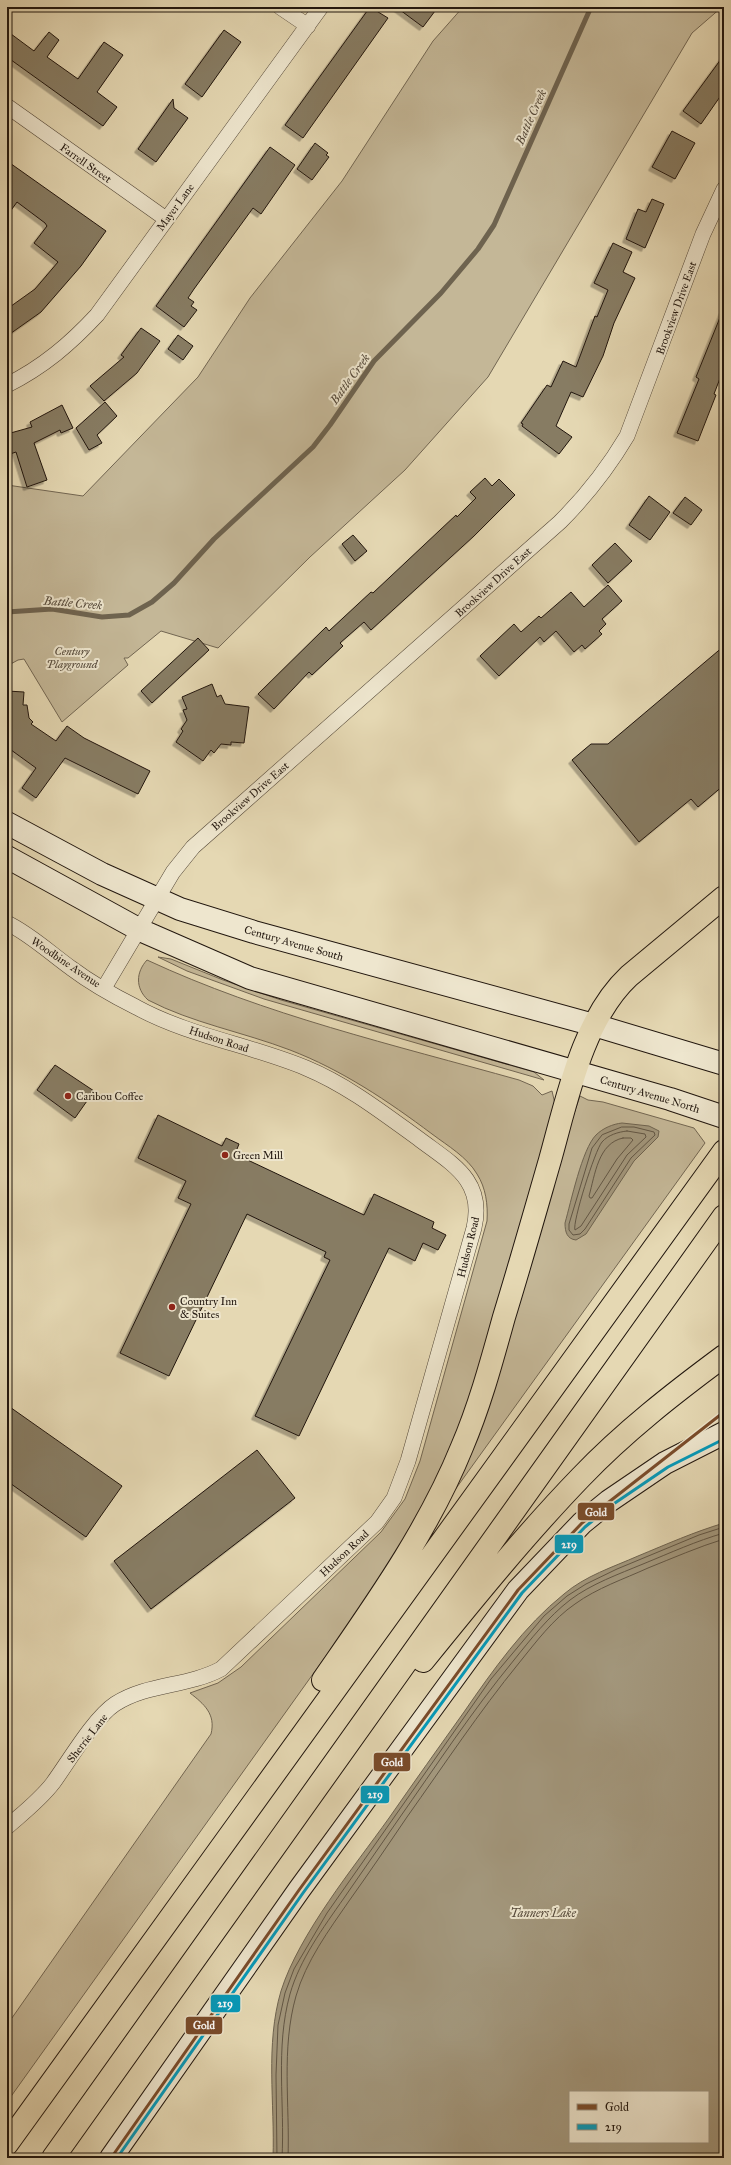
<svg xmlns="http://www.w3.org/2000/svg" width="731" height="2165" font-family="'IM FELL Great Primer',serif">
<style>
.green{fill:#c4b797;stroke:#726652}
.water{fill:#a2967b;stroke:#6e634f;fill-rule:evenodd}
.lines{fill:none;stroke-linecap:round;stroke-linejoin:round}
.shore{stroke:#625644;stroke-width:1}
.stream{stroke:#6e634f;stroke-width:5}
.building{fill:#877b64;stroke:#21160e;filter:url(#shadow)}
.street-casing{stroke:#524637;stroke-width:16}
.secondary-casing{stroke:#21160e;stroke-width:24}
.highway-casing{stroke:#21160e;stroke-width:24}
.street{stroke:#eee6ce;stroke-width:15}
.secondary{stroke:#eee6ce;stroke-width:22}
.highway{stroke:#e5d8b3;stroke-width:22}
.bus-1-casing{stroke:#eee6ce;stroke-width:6}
.bus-2-casing{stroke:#eee6ce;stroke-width:6}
.bus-1{stroke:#7a4b2a;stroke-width:3}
.bus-2{stroke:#039abb;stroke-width:3}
.poi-dot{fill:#8f2418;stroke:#eee6ce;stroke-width:1.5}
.labels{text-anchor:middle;stroke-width:4;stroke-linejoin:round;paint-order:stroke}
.street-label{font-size:11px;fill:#21160e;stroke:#eee6ce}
.park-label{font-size:11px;font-style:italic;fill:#524637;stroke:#eee6ce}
.poi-label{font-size:11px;fill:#21160e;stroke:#eee6ce;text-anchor:start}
.water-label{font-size:12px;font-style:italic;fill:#55493a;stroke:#eee6ce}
.line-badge{stroke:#eee6ce;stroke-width:1.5}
.badge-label{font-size:11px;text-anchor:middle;font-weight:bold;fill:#fff}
</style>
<defs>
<filter id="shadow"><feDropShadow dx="-3.5" dy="3.5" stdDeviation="0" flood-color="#0004"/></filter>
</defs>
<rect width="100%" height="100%" fill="#e5d8b3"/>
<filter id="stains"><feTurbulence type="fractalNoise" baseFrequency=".005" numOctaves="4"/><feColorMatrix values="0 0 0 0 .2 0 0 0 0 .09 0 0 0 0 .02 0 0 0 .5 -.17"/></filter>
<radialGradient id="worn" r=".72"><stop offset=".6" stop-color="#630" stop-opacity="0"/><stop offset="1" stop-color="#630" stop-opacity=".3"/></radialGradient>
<path class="green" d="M463,7H722L692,33L488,377L405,470L310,557L218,648L161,631L128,658H124L128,665L62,722L24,659L18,660L7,666V485L83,496L198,377L250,298L342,181L433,41Z
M158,957L171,959L223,980L281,1000L534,1072L544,1080L264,999L187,971Z
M147,960C265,1015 394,1045 519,1080L533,1086L542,1095L552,1091L555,1104L472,1395L427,1502L358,1611L7,2102V2025L211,1734C216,1714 204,1704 190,1693L218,1683L241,1667L381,1532L405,1499L420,1461L487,1221C488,1205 486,1188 477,1174C467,1157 448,1146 432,1134C388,1101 342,1070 290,1050C243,1032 192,1023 148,1000C135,988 136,972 147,960Z
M580,1096L588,1100L603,1102L694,1128L705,1143L439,1512Z"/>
<path class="water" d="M622,1123L649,1126L659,1131L658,1137L634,1161L586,1234L576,1240C567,1239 565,1232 565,1223C571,1202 582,1149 596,1135C603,1128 613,1124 622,1123Z
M724,1523V2158H273C275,2103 265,2045 281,1991C299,1934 354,1867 389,1818C414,1782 439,1747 464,1712C493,1670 524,1626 564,1594C585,1576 613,1567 638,1556C667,1544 694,1532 724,1523ZM570,2092H708V2142H570Z"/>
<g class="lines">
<path class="shore" d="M622,1127H634L654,1132L655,1135L631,1158L585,1229L580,1234L573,1235L569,1230V1224L592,1148L602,1135Z
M627,1131L645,1134L646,1137L627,1155L581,1226L575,1230C572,1223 595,1150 602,1142C608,1135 618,1132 627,1131Z
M623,1138H631L633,1140L617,1159L592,1198H590L589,1196C595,1175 598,1143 623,1138Z
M277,2158L276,2075L278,2025L285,1993L294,1969L327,1913L491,1679L544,1616L567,1596L586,1584L617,1569L699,1535L724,1527
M282,2158C285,2104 275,2048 290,1994C300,1959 323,1928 344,1898C362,1872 380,1846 398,1820C436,1766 472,1711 514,1660C531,1639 548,1617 570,1600C591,1584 619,1574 643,1564C670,1553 696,1541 724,1533
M288,2158C290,2104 281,2049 296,1996C306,1961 329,1930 349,1901C369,1873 388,1845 407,1817C444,1765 479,1712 519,1663C536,1642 553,1619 575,1604C597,1588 624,1579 648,1568C673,1558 698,1547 724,1539"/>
<path class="stream" d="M7,612L52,609L102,617L129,615L152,602L174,583L214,539L313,447L330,425L374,361L441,293L478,249L494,225L591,7"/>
</g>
<path class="building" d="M370,7L388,18L303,138L285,125Z
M396,7H438L423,27Z
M224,30L241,42L202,97L185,84Z
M7,31L34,51L49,32L59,40L47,57L78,79L104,42L123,55L97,92L117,107L103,126L7,57Z
M724,55V91L701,124L683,111Z
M173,99L174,108L188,118L156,162L138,149Z
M672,131L695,143L675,179L652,167Z
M315,143L328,153L326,155L329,157L312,180L297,169Z
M270,147L295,165L261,214L253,208L194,289L188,298L194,302L191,306L197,310L184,327L156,306Z
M7,161L106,231L81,266L41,312L7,336V309L35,289L58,262L34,243L47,226L45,223L17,202L7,216Z
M652,199L664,204L645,248L626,239L638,209L646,212Z
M613,243L632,252L623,272L635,278L614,323L603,356L583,397L571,392L556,426L572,437L559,454L522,426L523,424L521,423L547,385L551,387L563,361L576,367L595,316L597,317L608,290L594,283Z
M723,310L724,368L714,394L716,395L698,441L677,433L699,379L696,377Z
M141,328L160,341L137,373L104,401L90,386L124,357L121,355Z
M178,335L193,346L183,360L168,349Z
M105,402L117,416L97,435L102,443L89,450L76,428Z
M62,405L73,428L61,433L60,430L34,443L47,480L27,487L16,452L7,455V434L32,427L30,422Z
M485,478L492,486L499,479L515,495L474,536L371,630L364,622L340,643L343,646L312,675L309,672L274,709L258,694L326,627L329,631L371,592L373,593L456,515L457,517L476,498L470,492Z
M649,496L670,512L650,540L629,525Z
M685,497L702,510L691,525L673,513Z
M353,535L367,551L355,561L342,544Z
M615,543L632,561L608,583L592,565Z
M608,585L622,601L602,619L606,624L599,631L602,634L585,649L582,645L574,652L556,631L544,642L540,637L499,676L480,656L514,624L521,632L539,616L541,618L571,592L584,607Z
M198,638L209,650L152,703L141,691Z
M724,646V785L698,807L691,799L639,842L572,760L591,744H608Z
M212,684L217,697L221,695L225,704L249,707L244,743L231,742V745L221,744L214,753L211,750L203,761L176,742L183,731L181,729L187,720L183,710L187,709L182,697Z
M7,691L24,692L23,705H27L29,718L33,722L31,724L56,741L67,726L84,738L150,771L138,794L65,758L36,798L22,788L36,768L7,747Z
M55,1065L94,1091L75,1118L37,1090Z
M158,1115L222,1146L226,1138L239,1144L235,1154L364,1215L374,1194L434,1222L432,1228L446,1235L438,1250L423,1243L415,1261L389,1248L299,1436L255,1416L330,1260L324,1257L326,1252L247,1214L169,1376L120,1353L191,1204L178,1198L186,1181L138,1158Z
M7,1405L122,1486L86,1537L7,1481Z
M257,1450L295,1498L151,1609L114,1561Z"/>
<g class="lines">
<defs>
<path id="street" d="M280,7L308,26
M7,106L166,219
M7,385C43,367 70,344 97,315L321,7
M7,923C30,934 50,953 71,968C91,983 114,996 136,1007C189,1036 251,1045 306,1068C347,1085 383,1113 419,1139C452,1164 485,1180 474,1228L408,1461L394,1498L377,1522L221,1669C187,1687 148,1683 115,1704C94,1718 69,1761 53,1783C40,1800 23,1813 7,1827
M104,988L173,872L193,847L560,522C587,495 608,468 627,436L703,234L724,189"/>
<path id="secondary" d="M7,823L102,874L180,909L254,932L594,1025L724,1064
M7,857L140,930L250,978L670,1099L724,1117
M111,2158L299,1890L518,1590L582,1523L609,1501L665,1463L724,1433"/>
<path id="highway" d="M423,1661C474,1598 525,1535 581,1477C624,1432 674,1393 724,1356
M323,1680C374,1606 428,1531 462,1447C480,1405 492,1360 504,1317C520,1265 535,1212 550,1160C567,1100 582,1020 629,976L724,897
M7,2144L724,1151
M53,2158L724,1216"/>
</defs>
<use href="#street" class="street-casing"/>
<use href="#secondary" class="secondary-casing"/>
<use href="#highway" class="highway-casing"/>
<use href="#street" class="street"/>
<use href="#secondary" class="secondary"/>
<use href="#highway" class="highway"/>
<defs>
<path id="bus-1" d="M111,2158L299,1890L518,1590L582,1523L724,1412"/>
<path id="bus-2" d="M117,2158L303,1893L522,1593L585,1527L612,1505L668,1467L724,1439"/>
</defs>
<use href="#bus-1" class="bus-1-casing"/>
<use href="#bus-2" class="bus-2-casing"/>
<use href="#bus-1" class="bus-1"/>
<use href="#bus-2" class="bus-2"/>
</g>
<g class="poi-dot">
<circle cx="68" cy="1096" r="4"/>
<circle cx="225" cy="1155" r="4"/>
<circle cx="172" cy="1307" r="4"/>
</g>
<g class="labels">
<g class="street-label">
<text transform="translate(86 163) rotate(35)" y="4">Farrell Street</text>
<text transform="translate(175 207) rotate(-54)" y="4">Mayer Lane</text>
<text transform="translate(676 308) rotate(-70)" y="4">Brookview Drive East</text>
<text transform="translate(493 582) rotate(-42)" y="4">Brookview Drive East</text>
<text transform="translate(250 796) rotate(-41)" y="4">Brookview Drive East</text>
<text transform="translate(294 943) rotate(16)" y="4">Century Avenue South</text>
<text transform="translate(66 962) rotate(34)" y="4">Woodbine Avenue</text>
<text transform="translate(219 1039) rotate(18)" y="4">Hudson Road</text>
<text transform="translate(650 1094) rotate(17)" y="4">Century Avenue North</text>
<text transform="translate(468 1247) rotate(-76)" y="4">Hudson Road</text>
<text transform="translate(344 1553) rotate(-43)" y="4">Hudson Road</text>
<text transform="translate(87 1738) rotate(-52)" y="4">Sherrie Lane</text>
</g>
<g class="park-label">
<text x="72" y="655">Century<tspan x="72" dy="13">Playground</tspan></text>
</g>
<g class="poi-label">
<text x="76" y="1100">Caribou Coffee</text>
<text x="233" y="1159">Green Mill</text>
<text x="180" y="1305">Country Inn<tspan x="180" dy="13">&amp; Suites</tspan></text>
</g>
<g class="water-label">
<text transform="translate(531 117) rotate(-66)" y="4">Battle Creek</text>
<text transform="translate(350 379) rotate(-54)" y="4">Battle Creek</text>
<text transform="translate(73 603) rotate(5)" y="4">Battle Creek</text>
<text x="543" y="1917">Tanners Lake</text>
</g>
</g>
<g class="line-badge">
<rect x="577" y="1502" width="38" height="19" rx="4" fill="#7a4b2a"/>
<rect x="554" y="1534" width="30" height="20" rx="4" fill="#039abb"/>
<rect x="373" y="1752" width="38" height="20" rx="4" fill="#7a4b2a"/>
<rect x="360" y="1785" width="30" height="19" rx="4" fill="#039abb"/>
<rect x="210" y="1994" width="31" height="19" rx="4" fill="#039abb"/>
<rect x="185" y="2016" width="38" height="19" rx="4" fill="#7a4b2a"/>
</g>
<g class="badge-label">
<text x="596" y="1516">Gold</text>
<text x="569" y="1548">219</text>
<text x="392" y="1766">Gold</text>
<text x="375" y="1798">219</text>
<text x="225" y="2007">219</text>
<text x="204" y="2029">Gold</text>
</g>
<rect width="731" height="2165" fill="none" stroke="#e5d8b3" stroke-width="24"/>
<rect x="8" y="8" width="715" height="2149" fill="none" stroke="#21160e" stroke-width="2"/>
<rect x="12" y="12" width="707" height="2141" fill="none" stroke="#21160e"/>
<rect x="569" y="2091" width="140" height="52" fill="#eee6ce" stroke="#9c9381"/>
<rect x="577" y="2104" width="20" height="6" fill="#7a4b2a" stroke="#9c9381"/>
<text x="605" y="2111" font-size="12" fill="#21160e">Gold</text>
<rect x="577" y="2124" width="20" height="6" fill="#039abb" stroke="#9c9381"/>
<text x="605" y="2131" font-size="12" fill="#21160e">219</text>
<rect width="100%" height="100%" filter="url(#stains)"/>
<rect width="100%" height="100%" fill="url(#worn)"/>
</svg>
